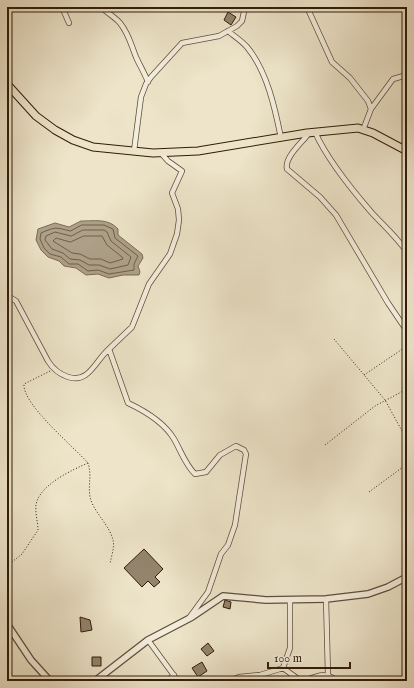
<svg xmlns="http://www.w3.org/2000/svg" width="414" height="688" font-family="'IM FELL English',serif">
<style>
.water{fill:#ada088;stroke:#7b6b56}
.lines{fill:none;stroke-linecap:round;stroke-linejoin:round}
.shore{stroke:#6f5e49;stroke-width:1}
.building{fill:#93846d;stroke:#311c0a}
.minor-casing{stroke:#604e3a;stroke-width:6}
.tertiary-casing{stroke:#604e3a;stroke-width:8}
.primary-casing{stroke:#311c0a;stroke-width:9}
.path{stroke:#311c0a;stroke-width:1;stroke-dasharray:1 2;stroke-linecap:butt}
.minor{stroke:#f3eddc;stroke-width:4.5}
.tertiary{stroke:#f3eddc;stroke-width:5.5}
.primary{stroke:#ede4c9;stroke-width:7}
</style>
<rect width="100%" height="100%" fill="#ede4c9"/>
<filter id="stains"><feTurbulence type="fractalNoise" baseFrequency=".005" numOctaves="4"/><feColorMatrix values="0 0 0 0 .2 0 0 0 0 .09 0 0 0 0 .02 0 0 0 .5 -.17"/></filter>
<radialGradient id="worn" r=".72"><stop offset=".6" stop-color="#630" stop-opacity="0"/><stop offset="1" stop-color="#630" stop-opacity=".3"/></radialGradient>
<path class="water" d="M81,221C94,221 108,218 118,229V235L142,254L143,258L138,266L140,272L139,275H123L109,278L98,274L86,275L76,268L64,266L59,261L48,257L41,250L36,240L38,229L55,223L69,227Z"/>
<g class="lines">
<path class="shore" d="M82,225H104L113,229L115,238L138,256L134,264V270L109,274L98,270L88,271L78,264H69L61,257L50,254L44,248L40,239L41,233C55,227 55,227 70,231Z
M83,230H104L107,232L111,241L131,257L128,265L110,269L99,265H89L80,260L70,259L63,253L52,249L45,240L46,236L55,232L71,236Z
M84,236H102L107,245L122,257L123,259L110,263L101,259H90L80,254L72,253L53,241L56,238L70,242Z"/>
</g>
<path class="building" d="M228,12L236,17L231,25L224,20Z
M144,549L163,569L155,577L160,582L154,587L148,581L142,587L124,568Z
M225,600L231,602L230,609L223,607Z
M80,617L90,620L92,630L81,632Z
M208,643L214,651L207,656L201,649Z
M92,657H101V666H92Z
M202,662L207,671L198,677L192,668Z"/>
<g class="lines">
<defs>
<path id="minor" d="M62,7L69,23
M101,7C107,13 115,17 120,23C129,34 131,45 136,57C140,66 144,72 148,82
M307,7L332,62L350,78L368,101L371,109L363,130
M228,31C234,36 242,41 247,47C267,71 275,108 281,138
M371,109L393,79L407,75
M315,132C327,159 352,190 372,213C385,227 395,235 407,252
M309,133C303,142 284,157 287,169L320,197L336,215L388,303L407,331
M134,151L141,97L146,84L151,77L182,43L219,36L237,26L242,21L245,7
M160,152L168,161L182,171L172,193L178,209L179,220L177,234L170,254L149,284L132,327L109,349L128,403C145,411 164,422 174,439C181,451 185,464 195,474L206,472L220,455L236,446L244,450L246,454L235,525L228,545L221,554L208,592L189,618
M7,299L11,298L16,301L48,361C53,369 59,374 68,377C89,384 95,361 109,349
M326,599L328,675
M290,600V648L283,668L301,681
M148,640L178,681
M167,681L174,675
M230,681L239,677L260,675L283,668
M304,681C317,676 325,671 337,681"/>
<path id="tertiary" d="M7,624L31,660L50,681
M95,681L148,640L192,617L223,596L266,600L326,599L368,594L388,587L407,577"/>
<path id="primary" d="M7,84L36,116L55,130L73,140L93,147L153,153L198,151L307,133L358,128L373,133L407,151"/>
</defs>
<use href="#minor" class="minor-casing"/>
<use href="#tertiary" class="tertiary-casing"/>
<use href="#primary" class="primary-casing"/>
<path class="path" d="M334,339L385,400L407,440
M50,371L24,384C22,404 74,447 88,463C92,475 88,485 90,497C94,513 109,524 113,540C115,547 111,557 110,564
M364,375L407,346
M325,445L375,406L407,389
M369,492L407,464
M7,566L22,554L38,530C38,523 35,513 36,505C39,485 72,470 88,463"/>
<use href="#minor" class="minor"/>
<use href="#tertiary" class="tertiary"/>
<use href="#primary" class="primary"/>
</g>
<rect width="414" height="688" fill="none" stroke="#ede4c9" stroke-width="24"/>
<rect x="8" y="8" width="398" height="672" fill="none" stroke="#311c0a" stroke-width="2"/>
<rect x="12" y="12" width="390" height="664" fill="none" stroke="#311c0a"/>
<path d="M268 662v6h82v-6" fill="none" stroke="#311c0a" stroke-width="2"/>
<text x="274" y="662" font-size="12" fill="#311c0a" stroke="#f3eddc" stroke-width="3" paint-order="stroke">100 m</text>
<rect width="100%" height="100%" filter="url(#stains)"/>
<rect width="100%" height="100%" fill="url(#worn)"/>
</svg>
